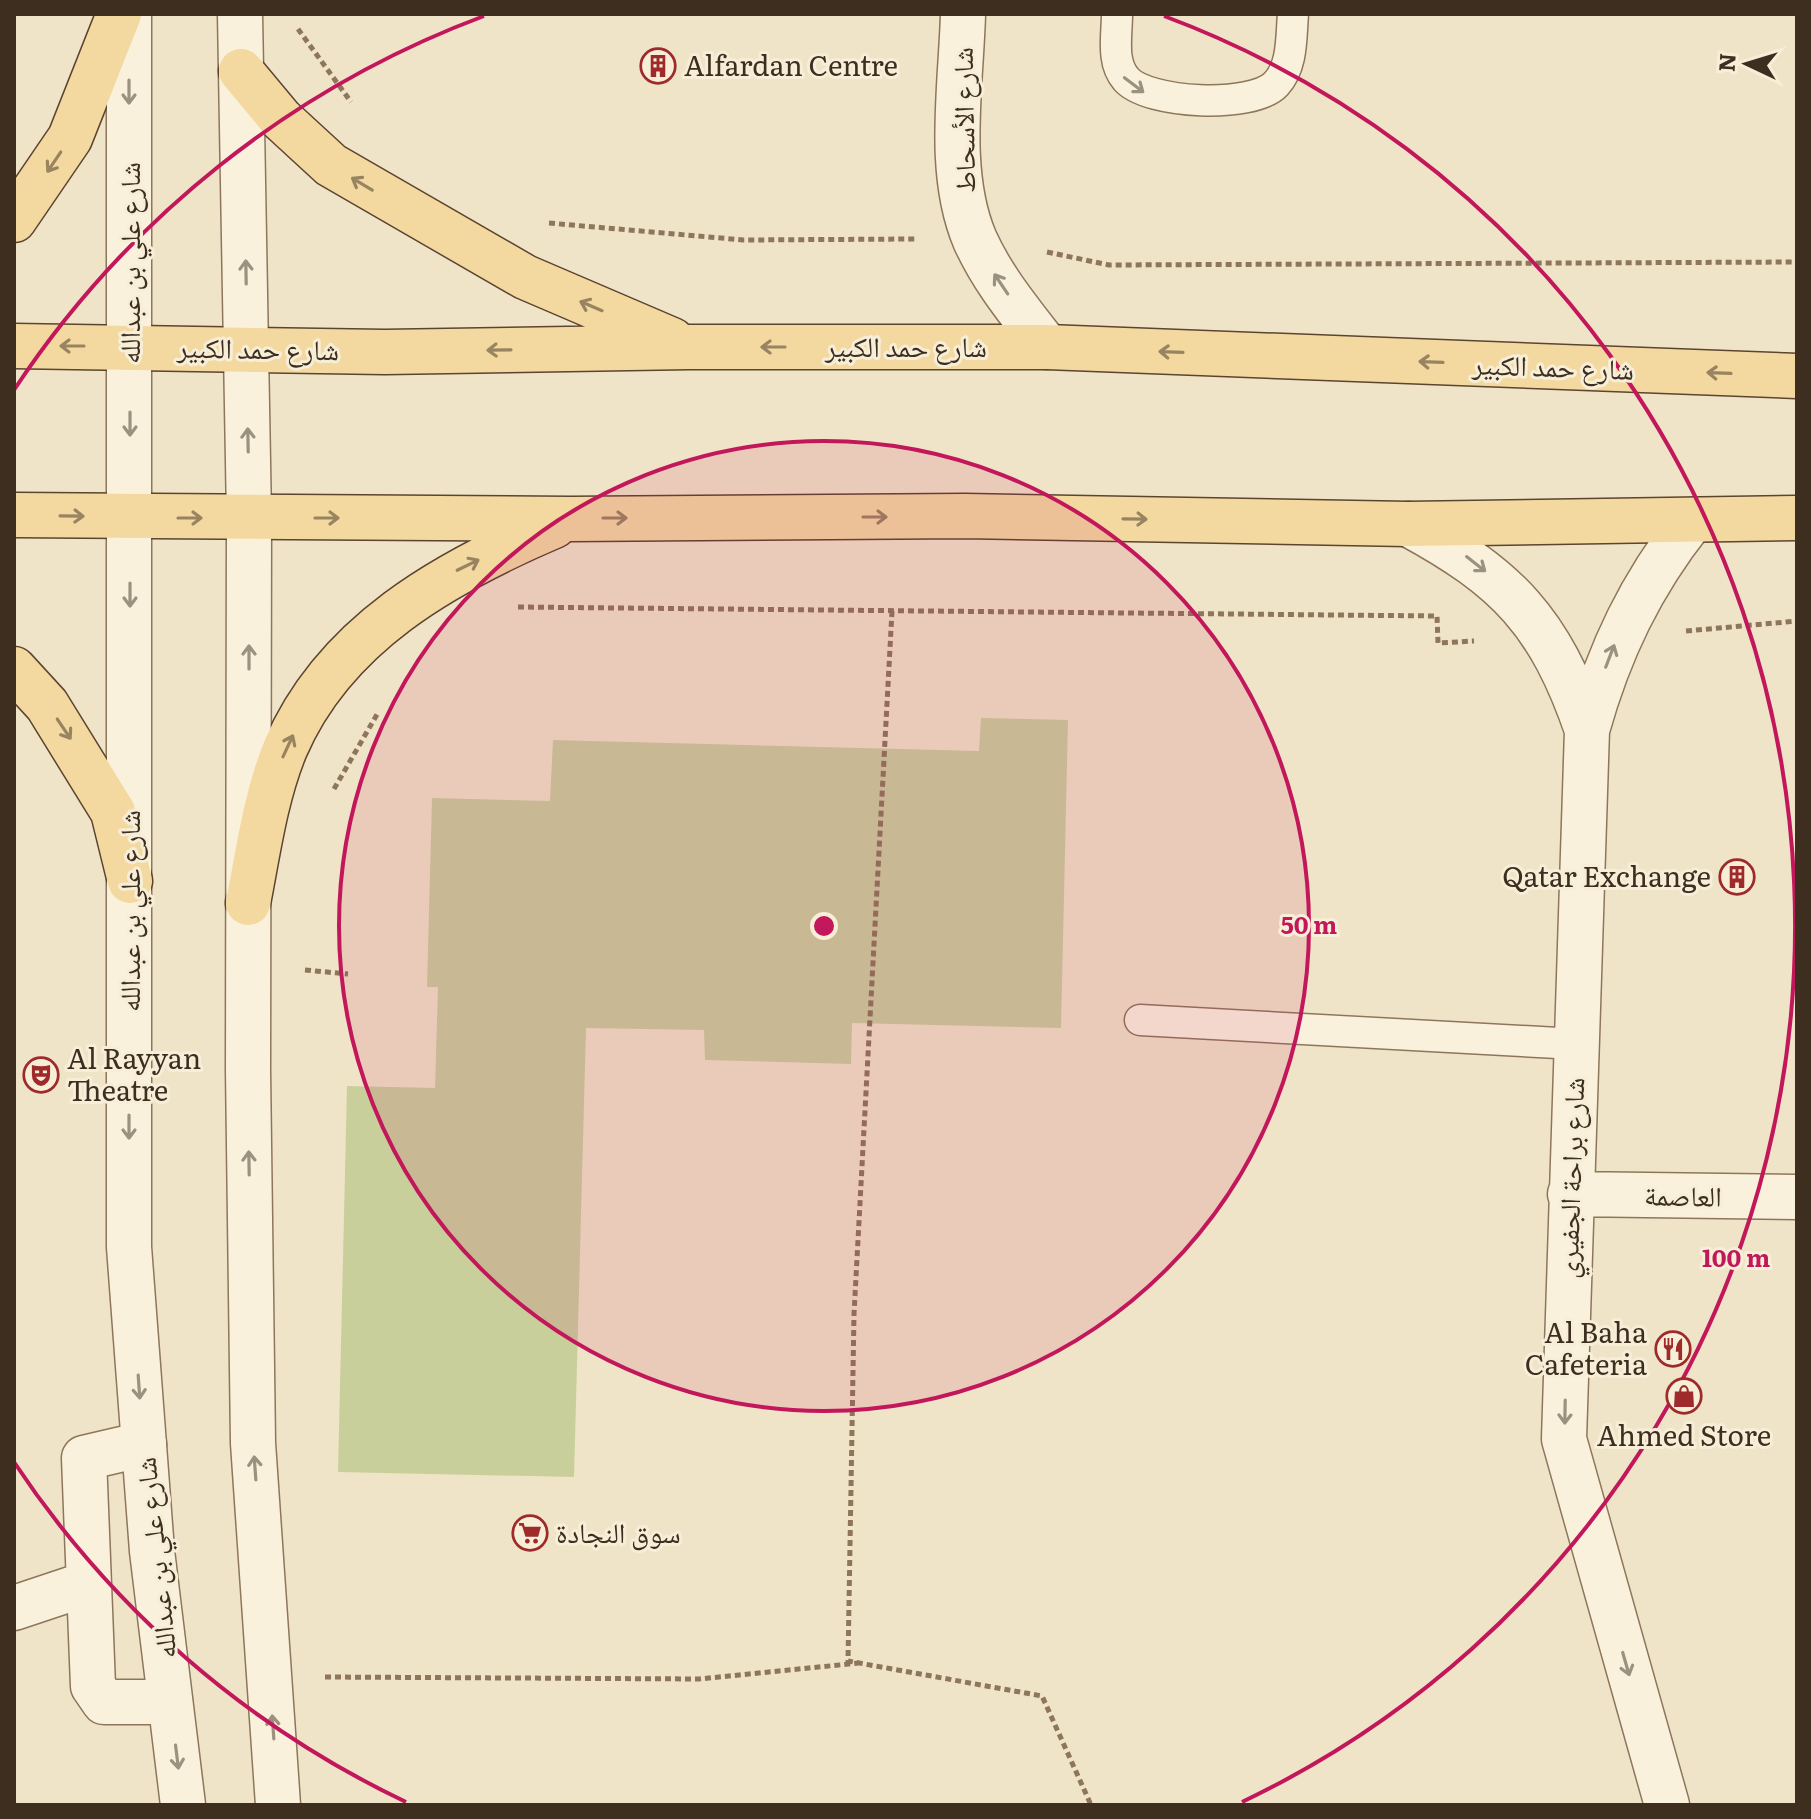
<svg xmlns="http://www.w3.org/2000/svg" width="1811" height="1819" font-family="Literata,'Noto Naskh Arabic',serif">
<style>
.green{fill:#c9cf9b}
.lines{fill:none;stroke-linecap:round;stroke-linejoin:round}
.service-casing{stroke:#8d765c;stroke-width:33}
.pedestrian-casing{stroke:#8d765c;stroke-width:47}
.minor-casing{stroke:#8d765c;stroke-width:47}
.tertiary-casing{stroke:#8d765c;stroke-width:47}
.primary-casing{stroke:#5b4430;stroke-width:47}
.path{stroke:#8d765c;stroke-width:5;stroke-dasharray:6 4;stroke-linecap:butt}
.service{stroke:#faf1dc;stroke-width:30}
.pedestrian{stroke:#faf1dc;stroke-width:44}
.minor{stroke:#faf1dc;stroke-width:44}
.tertiary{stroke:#faf1dc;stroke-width:44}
.primary{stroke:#f3d9a0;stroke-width:44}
.oneway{stroke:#9c907e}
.oneway2{stroke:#988460}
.ring{fill:none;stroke:#c2185b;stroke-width:4}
.labels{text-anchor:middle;stroke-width:6;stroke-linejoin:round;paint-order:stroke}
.poi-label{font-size:28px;fill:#3d2e20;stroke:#f7eed8;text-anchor:start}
.street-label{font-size:28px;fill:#3d2e20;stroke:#f7eed8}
.centre{fill:#c2185b;stroke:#f7eed8;stroke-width:4}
.ring-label{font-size:24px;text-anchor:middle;font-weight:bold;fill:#c2185b;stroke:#f7eed8;stroke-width:6;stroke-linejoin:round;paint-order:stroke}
</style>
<rect width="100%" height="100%" fill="#f0e4c8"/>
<path class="green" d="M981,718L1068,720L1061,1028L852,1023L851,1064L705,1060L704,1030L586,1028L574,1477L338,1472L347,1086L435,1088L438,987H427L432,798L550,801L553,740L979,751Z"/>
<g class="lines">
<defs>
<path id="service" d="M1117,14C1117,35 1111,62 1126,79C1147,104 1253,109 1276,84C1293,66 1291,37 1293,14
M1140,1020L1576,1044"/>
<path id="pedestrian" d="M144,1444L84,1458L93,1686L104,1702H170
M14,1608L89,1583"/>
<path id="minor" d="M963,14C961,86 946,172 975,240C993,280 1021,313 1047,347
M1408,524C1508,578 1550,622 1587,730
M1570,1194L1797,1197
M1667,1805L1564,1439L1587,730C1609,651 1641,584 1692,520"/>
<path id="tertiary" d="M129,14V1247L152,1551L183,1805
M240,14L249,518L248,1070L253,1443L278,1805"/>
<path id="primary" d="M241,71L281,119L331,165L525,277L672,340
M14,220L70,138L119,14
M14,346L385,352L689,347H1047L1797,376
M14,515L570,519L965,516L1408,524L1797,518
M14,669L47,705L113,812L130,881
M248,903C258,852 265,798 285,749C334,634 446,572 554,526"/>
</defs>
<use href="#service" class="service-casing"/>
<use href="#pedestrian" class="pedestrian-casing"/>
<use href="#minor" class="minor-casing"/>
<use href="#tertiary" class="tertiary-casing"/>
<use href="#primary" class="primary-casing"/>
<path class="path" d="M298,29L351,102
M549,223L743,240L915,239
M1047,252L1109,265L1797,262
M518,607L1437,616L1438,643L1474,641
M892,611L854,1314L848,1661L1042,1696L1091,1805
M1686,631L1797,621
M334,789L379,711
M305,970L348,974
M325,1677L699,1679L859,1663"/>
<use href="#service" class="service"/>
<use href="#pedestrian" class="pedestrian"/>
<use href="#minor" class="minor"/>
<use href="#tertiary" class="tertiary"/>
<use href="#primary" class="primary"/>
</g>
<defs><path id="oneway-shaft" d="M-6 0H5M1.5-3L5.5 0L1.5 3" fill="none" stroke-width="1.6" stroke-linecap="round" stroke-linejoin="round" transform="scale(2)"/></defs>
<g class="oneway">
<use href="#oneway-shaft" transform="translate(1134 85) rotate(37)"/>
<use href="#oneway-shaft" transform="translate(129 92) rotate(90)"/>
<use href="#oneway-shaft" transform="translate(246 272) rotate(-91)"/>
<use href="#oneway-shaft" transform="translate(1001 284) rotate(-124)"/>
<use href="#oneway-shaft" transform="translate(130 424) rotate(90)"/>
<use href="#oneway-shaft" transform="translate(248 440) rotate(-91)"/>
<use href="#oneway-shaft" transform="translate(1476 564) rotate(38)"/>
<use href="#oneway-shaft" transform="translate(130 595) rotate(90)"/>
<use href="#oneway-shaft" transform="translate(1610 656) rotate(-69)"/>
<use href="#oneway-shaft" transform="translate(249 657) rotate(-90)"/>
<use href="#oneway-shaft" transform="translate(129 1127) rotate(90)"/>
<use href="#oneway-shaft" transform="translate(249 1163) rotate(-91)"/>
<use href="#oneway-shaft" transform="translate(139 1387) rotate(86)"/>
<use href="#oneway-shaft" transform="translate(1565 1412) rotate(91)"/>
<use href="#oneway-shaft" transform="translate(255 1468) rotate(-94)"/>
<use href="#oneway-shaft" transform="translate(1626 1664) rotate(74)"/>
<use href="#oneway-shaft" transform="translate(273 1727) rotate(-94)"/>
<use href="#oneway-shaft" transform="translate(177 1757) rotate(83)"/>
</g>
<g class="oneway2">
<use href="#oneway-shaft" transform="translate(54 162) rotate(124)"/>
<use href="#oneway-shaft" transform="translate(362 184) rotate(-149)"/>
<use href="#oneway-shaft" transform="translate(591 306) rotate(-157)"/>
<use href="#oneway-shaft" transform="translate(72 346) rotate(-180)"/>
<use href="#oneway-shaft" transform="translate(773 347) rotate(-180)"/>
<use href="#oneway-shaft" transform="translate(499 350) rotate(179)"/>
<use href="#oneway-shaft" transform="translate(1171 352) rotate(-178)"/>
<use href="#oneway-shaft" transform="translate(1431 362) rotate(-178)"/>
<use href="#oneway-shaft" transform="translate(1719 373) rotate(-178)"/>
<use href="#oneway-shaft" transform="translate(72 516) rotate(1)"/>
<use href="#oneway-shaft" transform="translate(875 517)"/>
<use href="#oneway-shaft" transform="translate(190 518)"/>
<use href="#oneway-shaft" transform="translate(327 518)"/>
<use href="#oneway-shaft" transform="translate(615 518)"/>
<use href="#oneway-shaft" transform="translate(1135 519) rotate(1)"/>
<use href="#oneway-shaft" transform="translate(468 565) rotate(-26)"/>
<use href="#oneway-shaft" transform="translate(64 729) rotate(56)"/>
<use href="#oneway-shaft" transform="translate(288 746) rotate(-65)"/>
</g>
<circle cx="824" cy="926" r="485" fill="#c2185b" fill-opacity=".12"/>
<g class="ring">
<circle cx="824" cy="926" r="485"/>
<path d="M406 1802A971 971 0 0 1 14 1462M14 390A971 971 0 0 1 484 16M1164 16A971 971 0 0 1 1242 1802"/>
</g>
<defs>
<symbol id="building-ring" viewBox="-11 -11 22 22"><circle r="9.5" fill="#f7eed8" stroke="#9e2a2b" stroke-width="1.5"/><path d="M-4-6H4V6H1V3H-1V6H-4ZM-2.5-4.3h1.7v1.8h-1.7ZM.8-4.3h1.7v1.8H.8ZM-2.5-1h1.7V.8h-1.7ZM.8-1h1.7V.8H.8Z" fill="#9e2a2b"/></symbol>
<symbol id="theatre-ring" viewBox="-11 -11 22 22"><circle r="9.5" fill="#f7eed8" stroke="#9e2a2b" stroke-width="1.5"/><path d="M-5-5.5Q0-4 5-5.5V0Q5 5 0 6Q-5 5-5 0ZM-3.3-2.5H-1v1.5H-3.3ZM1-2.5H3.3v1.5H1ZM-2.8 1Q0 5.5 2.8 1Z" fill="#9e2a2b"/></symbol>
<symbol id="restaurant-ring" viewBox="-11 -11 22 22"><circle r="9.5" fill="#f7eed8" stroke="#9e2a2b" stroke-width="1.5"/><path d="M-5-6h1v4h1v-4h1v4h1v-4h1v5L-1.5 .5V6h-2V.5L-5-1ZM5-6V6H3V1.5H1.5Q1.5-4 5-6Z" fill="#9e2a2b"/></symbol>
<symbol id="shop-ring" viewBox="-11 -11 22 22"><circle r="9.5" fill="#f7eed8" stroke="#9e2a2b" stroke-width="1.5"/><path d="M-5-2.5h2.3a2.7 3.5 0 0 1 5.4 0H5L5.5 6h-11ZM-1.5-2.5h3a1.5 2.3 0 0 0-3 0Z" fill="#9e2a2b"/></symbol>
<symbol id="supermarket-ring" viewBox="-11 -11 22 22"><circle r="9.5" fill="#f7eed8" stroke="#9e2a2b" stroke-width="1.5"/><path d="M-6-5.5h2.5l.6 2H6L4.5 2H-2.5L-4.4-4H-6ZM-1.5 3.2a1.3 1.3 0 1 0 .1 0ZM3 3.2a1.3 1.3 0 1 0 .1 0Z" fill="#9e2a2b"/></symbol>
</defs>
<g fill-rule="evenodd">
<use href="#building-ring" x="638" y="46" width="40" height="40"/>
<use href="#building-ring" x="1717" y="857" width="40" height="40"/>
<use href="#theatre-ring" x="21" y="1055" width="40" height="40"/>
<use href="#restaurant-ring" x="1653" y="1329" width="40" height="40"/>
<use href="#shop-ring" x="1664" y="1376" width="40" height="40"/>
<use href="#supermarket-ring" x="510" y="1513" width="40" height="40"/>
</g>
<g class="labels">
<g class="poi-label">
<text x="684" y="76">Alfardan Centre</text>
<text x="1711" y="887" text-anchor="end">Qatar Exchange</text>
<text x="67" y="1069">Al Rayyan<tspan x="67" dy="32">Theatre</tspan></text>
<text x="1647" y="1343" text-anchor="end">Al Baha<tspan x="1647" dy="32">Cafeteria</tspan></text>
<text x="1684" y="1446" text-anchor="middle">Ahmed Store</text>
<text x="556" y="1543">سوق النجادة</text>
</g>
<g class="street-label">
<text transform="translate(964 120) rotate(-91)" y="10">شارع الأسحاط</text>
<text transform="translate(130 263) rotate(-90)" y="10">شارع علي بن عبدالله</text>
<text x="906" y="357">شارع حمد الكبير</text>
<text transform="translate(258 349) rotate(1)" y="10">شارع حمد الكبير</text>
<text transform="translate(1553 367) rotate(2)" y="10">شارع حمد الكبير</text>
<text transform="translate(130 911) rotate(-90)" y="10">شارع علي بن عبدالله</text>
<text transform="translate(1571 1178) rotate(-88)" y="10">شارع براحة الجفيري</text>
<text transform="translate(1683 1196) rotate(1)" y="10">العاصمة</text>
<text transform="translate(156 1558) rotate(-96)" y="10">شارع علي بن عبدالله</text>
</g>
</g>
<circle cx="824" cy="926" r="12" class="centre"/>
<g class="ring-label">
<text x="1309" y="934">50 m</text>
<text x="1736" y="1267">100 m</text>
</g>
<rect width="1811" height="1819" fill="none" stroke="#3d2e20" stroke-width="32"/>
<g transform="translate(1747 64) rotate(274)" stroke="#f7eed8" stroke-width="6" paint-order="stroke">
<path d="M0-6L14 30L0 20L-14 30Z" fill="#3d2e20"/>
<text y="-12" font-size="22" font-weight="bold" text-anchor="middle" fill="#3d2e20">N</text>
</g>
</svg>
